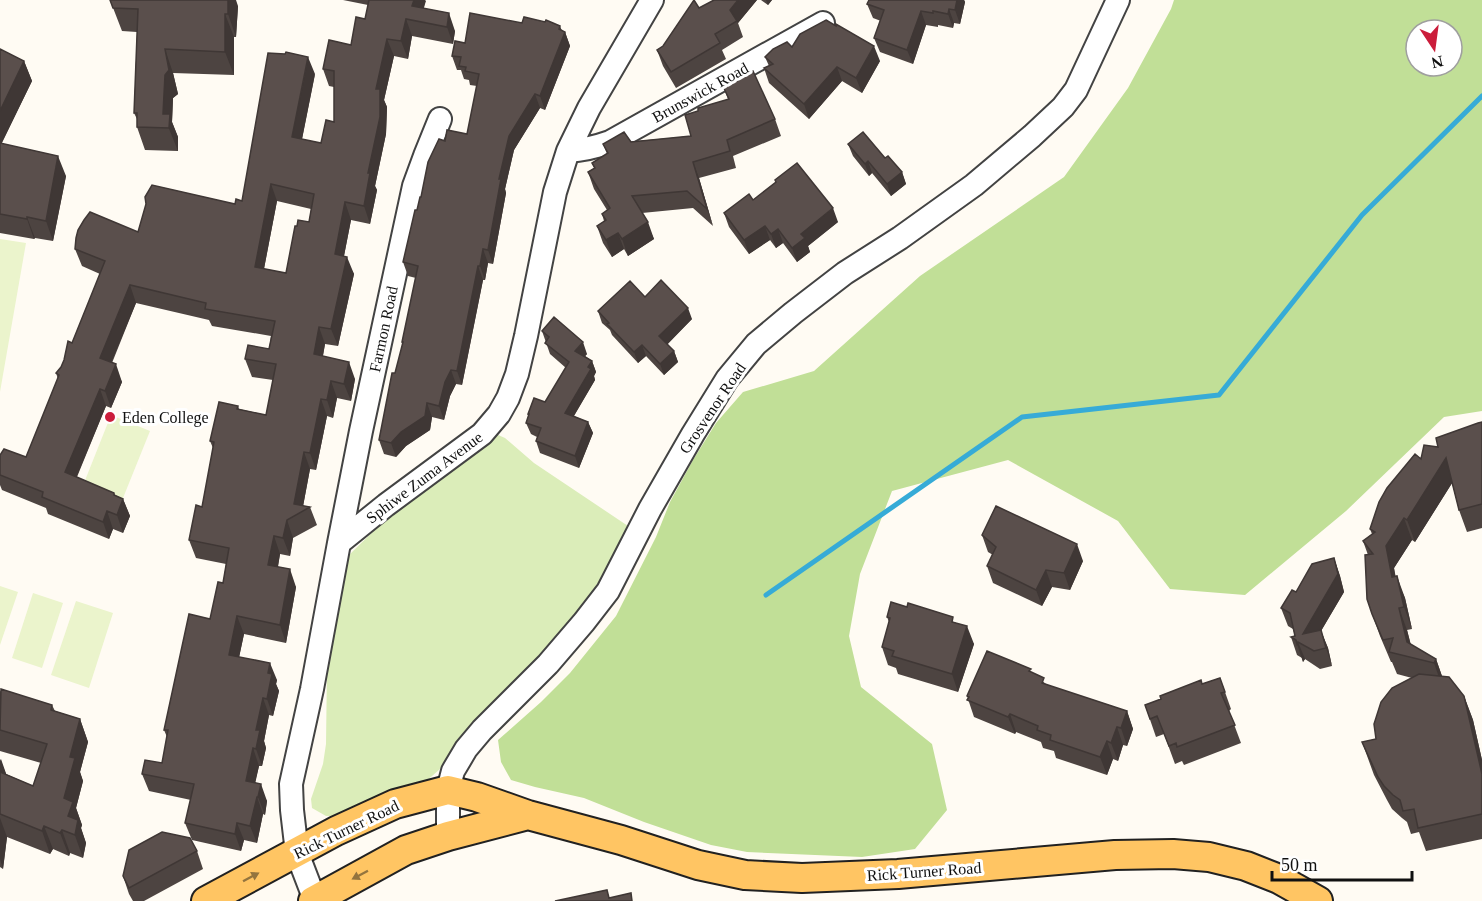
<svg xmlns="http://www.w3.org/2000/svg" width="1482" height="901" font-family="Georgia,serif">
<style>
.green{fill:#dbedb9}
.forest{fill:#c1df97;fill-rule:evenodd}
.pitch{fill:#ebf4cc}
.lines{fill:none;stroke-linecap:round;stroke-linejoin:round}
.stream{stroke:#36abd7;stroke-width:5}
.minor-casing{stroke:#434343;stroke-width:26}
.major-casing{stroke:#212121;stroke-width:32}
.minor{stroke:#fff;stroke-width:22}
.major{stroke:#ffc563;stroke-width:28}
.wall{fill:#4d4441;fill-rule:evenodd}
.shaded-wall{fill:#3f3735}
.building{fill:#5a4f4c;stroke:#3f3735;stroke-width:1.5;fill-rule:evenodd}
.oneway{fill:#93743e}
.poi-dot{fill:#cb1d3b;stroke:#fff;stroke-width:2}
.labels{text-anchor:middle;stroke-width:6;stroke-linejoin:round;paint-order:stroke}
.street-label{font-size:16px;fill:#101010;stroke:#fff}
.poi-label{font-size:16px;fill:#101010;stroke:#fff;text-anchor:start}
</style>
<rect width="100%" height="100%" fill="#fffbf3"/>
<path class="green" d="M496,434L505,438L534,463L628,526L619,548L605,575L584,610L451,755L440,769L423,784L403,787L360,807L335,816H326L312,808L311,799L323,764L326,744L327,667L347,557L398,507L465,462L480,450Z"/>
<path class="forest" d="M1174,0H1482V411L1444,417L1346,511L1245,595L1170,589L1118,521L1008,460L892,491L860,574L849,636L861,687L932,744L947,810L915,849L862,857L747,852L711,845L644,822L584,798L535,787L511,780L501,762L498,740L541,702L570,673L616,616L656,537L670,502L693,460L716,423L743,392L814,371L920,276L1064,177L1128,88L1171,9ZM1416,30H1452V66H1416Z"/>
<path class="pitch" d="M0,239L26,243L0,392Z
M111,415L150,431L121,503L82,488Z
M0,586L18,592L0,645Z
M33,593L63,603L42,668L12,658Z
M76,601L113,613L89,688L51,675Z"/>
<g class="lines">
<path class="stream" d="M766,595L1022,417L1219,395L1362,215L1482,96"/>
<defs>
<path id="minor" d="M568,151C584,150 596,147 610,142L823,23
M339,543L361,431L414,186L425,156L440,119
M448,836V790L453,771L466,749L482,730L548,664L584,622L608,591L650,509L693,434L727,379L756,344L793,313L845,273L900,238L974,185L1032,136L1063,107L1076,90L1118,0
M315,900L297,853L292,810L291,784L312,689L339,543L386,505L482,434L499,414L508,398L517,374L526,336L555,192L568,151L589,108L652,0"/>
<path id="major" d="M206,901L336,831L395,804L448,790L477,797L528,815L621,840L698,865L745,875L802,878L898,874L1115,855L1173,854L1209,857L1246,866L1279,879L1318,901
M313,901L406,850L448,836L528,815"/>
</defs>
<use href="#minor" class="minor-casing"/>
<use href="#major" class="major-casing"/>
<use href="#minor" class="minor"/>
<use href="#major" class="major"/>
</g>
<path class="wall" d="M110,0L238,6L236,37H234V75L173,73L178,94L173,98L172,122L178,137V151L145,150L137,127V119L134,113L137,32L122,31Z
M343,0H425L424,8L455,31L453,44L412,36L408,59L394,56L384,100L387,107L386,134L375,186L377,190L370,224L351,220L344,256L354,274L338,346L325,344L323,356L355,379L351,401L337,398L333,418L327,416L316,470L310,469L303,506L310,507L317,525L293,538L290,556L280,554L278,567L296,587L286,643L244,634L239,657L277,680L276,684L279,691L273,716L269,715L264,741L266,748L262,766H259L255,782L267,801L265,815L263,814L257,843L244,840L241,851L192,840L185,823L191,800L149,791L142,774L162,763L167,737L164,730L210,619L223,583L226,564L196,558L189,540L202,507L213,448L210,441L238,406L239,409L266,415L273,380L252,377L245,359L269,349L271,336L212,326L209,320L136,303L112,363L122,382L111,408L106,406L77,477L123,499L130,516L123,533L113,529L109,539L48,514L46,508L2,490L0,485V455L26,457L58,379L56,373L61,367L72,343L100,274L82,266L75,249L138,232L235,204L242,201L315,74L302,139L321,143L334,122V87L329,86L323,69L351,45L365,19L368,5ZM277,201L311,209L309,222L297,226L286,273L264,269Z
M757,0L738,23L743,37L722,50L726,59L676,88L663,66L657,50L663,46L699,8Z
M761,0H772L768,5Z
M869,0H964L965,2L960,24L954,23L953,28L938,25V27L926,25L913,64L880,52L874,38L881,21L873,18L867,4Z
M562,31L565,32L570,46L545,110L540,108L514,150L505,189L506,193L493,264L488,263L485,280H483L462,385L456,384L450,396L444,420L432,417L430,430L406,446L396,457L384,454L379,440L403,344L402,342L416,278L408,276L403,262L421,197L445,141L467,134L477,86L470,85L469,80L464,79L461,70H457L452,56L465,43Z
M792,47L880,61L862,93L842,81L809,119L769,83L764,68L769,66L765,57Z
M0,49L24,61L32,81L1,144L66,176L53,241L35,238L34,239L0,233Z
M722,84L775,119L781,136L733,156L736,168L699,178L713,226L693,208L642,213L654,239L628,256L624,249L612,257L603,243L597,226L604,221L602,214L607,210L594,189L588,172L594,168L592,163L607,154L603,144L691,136L698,111L728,99Z
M848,144L885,158L902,172L906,184L891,196L872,173L869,176L853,156Z
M775,180L838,222L808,246L810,252L797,262L783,243L776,248L770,240L749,254L729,227L724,213L753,200L776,183Z
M645,297L692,319L667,344L674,351L678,362L664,375L646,356L638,363L612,335L610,330L602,323L598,311Z
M542,331L587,354L585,356L592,361L596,372L594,376L595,380L574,416L588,422L593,433L579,468L540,453L536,441L537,437L531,434L526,423L529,416L528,414L545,402L566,368L550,354Z
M1482,422V528L1467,532L1459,510L1452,483L1415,542L1412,540L1394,568L1395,576L1405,598L1412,629L1407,630L1411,645L1436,659L1442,676L1464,696L1473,720L1482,760V839L1426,851L1419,832L1411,834L1407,822L1402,818L1392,809L1387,800L1374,775L1362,742L1376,739L1412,678L1397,674L1392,662H1391L1380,636L1372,614L1368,555L1363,541L1372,534L1370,529L1421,459L1438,447Z
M982,535L1083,561L1070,590L1052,587L1042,606L993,583L987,566L993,555L988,552Z
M1334,558L1340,576L1344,592L1321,631L1328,648L1332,666L1320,669L1305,659L1303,662L1302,658L1297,655L1291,637L1295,636L1293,629L1288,626L1281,608L1296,592Z
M887,617L955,622L974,644L958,692L898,674L896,668L888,665L882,647L889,622Z
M1032,672L1047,685L1127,711L1133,729L1127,746L1123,745L1118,761L1113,759L1107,775L1056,758L1054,751L1043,748L1041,742L1016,732L1015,734L974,717L967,696Z
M1220,678L1231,709L1229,711L1241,743L1184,765L1182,761L1175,764L1164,734L1156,737L1145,705Z
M0,691L52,705L55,711L80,719L88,742L80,772L83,781L76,808L82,825L81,828L86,843L83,858L70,853L69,856L53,849L50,854L7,837L3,869L0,867V759L6,774L33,786L41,763L0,751Z
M197,851L203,869L144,901H133L129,894L123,876Z"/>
<path class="shaded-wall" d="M228,0H236L238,6L236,37L228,14Z
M414,0H425L426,1L419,22L412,6Z
M738,0H757L738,23L730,10Z
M766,0H772L768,5Z
M957,0H964L965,2L960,24L955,10Z
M949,9L954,23L953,28L948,14Z
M921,11L926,25L913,64L907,50Z
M449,13L455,31L453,44L447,27Z
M225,14L234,37V75L225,52Z
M406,19L412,36L408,59L401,41Z
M560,26L564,36L565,32L570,46L545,110L540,96Z
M387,39L394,56L384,100L387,107L386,134L375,186L377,190L370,224L364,206L376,89Z
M874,46L880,61L862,93L856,78Z
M165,49L173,73L178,94L173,98L172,122L178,137V151L163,114Z
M308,57L315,74L299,154L292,137Z
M24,61L32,81L0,147V111Z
M837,67L842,81L809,119L804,104Z
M535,94L540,108L514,150L505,189L506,193L493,264L488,250L499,179L509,136Z
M58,156L66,176L53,241L46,221Z
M868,161L872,173L869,176L865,164Z
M693,162L699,178L713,226L707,209Z
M902,172L906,184L891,196L887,184Z
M271,184L277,201L261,284L255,267Z
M345,202L351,220L341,271L335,254Z
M833,208L838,222L808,246L810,252L797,262L792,248L801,234Z
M27,217L35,238L34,239L27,219Z
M648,222L654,239L628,256L622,239Z
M765,226L770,240L749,254L744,240Z
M778,229L783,243L776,248L771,234Z
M618,233L624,249L612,257L606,240Z
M483,249L488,263L485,280L480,266Z
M347,257L354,274L338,346L331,329Z
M478,266L483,280L462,385L457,371Z
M130,285L136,303L106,375L100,358Z
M688,308L692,319L664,348L659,336Z
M319,327L325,344L320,371L314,354Z
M583,342L587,354L580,362L575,351Z
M642,345L646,356L638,363L634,352Z
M674,351L678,362L664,375L660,364Z
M592,361L596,372L594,376L595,380L569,424L565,413Z
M349,362L355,379L351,401L344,384Z
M116,364L122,382L111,408L105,391Z
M451,370L456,384L450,396L444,420L439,406L445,382Z
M331,381L337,398L333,418L327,400Z
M100,389L106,406L71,490L65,472Z
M321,399L327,416L316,470L310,453Z
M427,403L432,417L430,430L406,446L396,457L391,443Z
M588,422L593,433L579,468L575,456Z
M304,452L310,469L302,512L294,504Z
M1446,458L1454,480L1415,542L1407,520Z
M114,493L120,508L123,499L130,516L123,533L117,515L114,495Z
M107,511L113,529L109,539L103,522Z
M1404,518L1412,540L1394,568L1400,599L1392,577L1386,546Z
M287,520L293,538L290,556L283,538Z
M274,536L280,554L275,582L268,565Z
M1077,544L1083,561L1070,590L1064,573Z
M1334,558L1340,576L1344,592L1321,631L1328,648L1332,666L1326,648L1303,634Z
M290,569L296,587L286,643L280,625Z
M1046,570L1052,587L1042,606L1036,590Z
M1397,576L1405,598L1412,629L1404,607Z
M1399,608L1407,630L1414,658L1407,642Z
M237,616L244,634L236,672L229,655Z
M967,626L974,644L958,692L952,674Z
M1298,642L1305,659L1303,662L1297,644Z
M1436,659L1444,682L1442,686L1434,663Z
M270,663L277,680L276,684L279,691L273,716L267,699L268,673Z
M1464,696L1473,720L1482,760V774Z
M263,698L269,715L264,741L266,748L262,766L256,749V730Z
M1127,711L1133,729L1127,746L1121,728Z
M1010,714L1016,732L1015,734L1008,717Z
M80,719L88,742L80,772L83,781L76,808L82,825L81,828L86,843L83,858L68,816L64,798L70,757Z
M1117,727L1123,745L1118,761L1111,743Z
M1107,741L1113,759L1107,775L1100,757Z
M253,748L259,766L252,798L246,781Z
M1,759L9,782H0V761Z
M261,784L267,801L265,815L258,797Z
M257,797L263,814L257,843L250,826Z
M0,818L7,837L3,869L0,859Z
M237,823L244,840L241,851L235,834Z
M44,826L53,849L50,854L42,831Z
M62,830L70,853L69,856L60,833Z"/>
<path class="building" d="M110,0H228V14H225V52L165,49L169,70L165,75L163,114H170L169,128L137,127V113H134L138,9L113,8Z
M369,0H414L412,6L449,13L447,27L406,19L401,41L387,39L376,89H380V117L368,173H370L364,206L345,202L335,254L347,257L331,329L319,327L314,354L349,362L344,384L331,381L327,400L321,399L310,453L304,452L294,504L310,507L287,520L283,538L274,536L268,565L290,569L280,625L237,616L229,655L270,663L268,673L272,674L267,699L263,698L256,730H260L256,749L253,748L246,781L261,784L258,797H257L250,826L237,823L235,834L185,823L194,784L142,774L145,760L162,763L168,730H164L189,614L210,619L218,582L223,583L229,548L189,540L196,505L202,507L214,442L210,441L219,402L238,406L237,409L266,415L276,364L245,359L248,345L269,349L275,321L205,309L206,303L130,285L100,358L116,364L105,391L100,389L65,472L114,493V495L123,499L117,515L107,511L103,522L42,497L43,492L0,475V455L4,449L26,457L59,375L56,373L61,367L64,360L68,341L72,343L105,261L75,249L76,238L78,230L84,220L90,212L138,232L146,204L145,197L152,185L235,204L236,199L242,201L268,53L285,54L286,52L308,57L292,137L321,143L326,120L334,122V71L323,69L329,40L351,45L356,17L365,19ZM271,184L314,194L309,222L298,220L297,226H295L286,273L255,267Z
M694,0L699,8L714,0H738L730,10L737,21L715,34L720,43L671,72L657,50L663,46Z
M869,0H957L955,10L949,9L948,14L933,11V13L921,11L907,50L874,38L884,10L867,4Z
M470,13L522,23L524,17L545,22L546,20L560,26L559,29L565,32L540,96L535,94L509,136L499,179H501L488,250L483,249L480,266H478L457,371L451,370L445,382L439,406L427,403L425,416L401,432L391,443L379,440L392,373H395L403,342H402L418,266L403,262L415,210H417L420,197H421L428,162L439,139L445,141L447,130L467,134L479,74L465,71L466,67L459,66L461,57L452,56L455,41L465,43Z
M826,20L836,26V24L874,46L856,78L837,67L804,104L764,68L773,64L765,57L773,49L787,42L792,47L800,34Z
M0,49L24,61L0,111Z
M753,71L775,119L727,140L730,151L693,162L707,209L687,191L632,196L648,222L622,239L618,233L606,240L597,226L606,220L602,214L610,208L588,172L595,168L592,163L608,153L603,144L624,132L631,142L691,136L685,115L698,111V108L729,99L722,84Z
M863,132L885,158L888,156L902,172L887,184L868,161L865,164L848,144Z
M0,143L58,156L46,221L27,217V219L0,214Z
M797,163L833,208L801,234L805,238L792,248L778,229L771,234L765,226L744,240L724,213L749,194L753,200L776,182L775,180Z
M661,280L688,308L659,336L674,351L660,364L642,345L634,352L607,324L609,323L598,311L630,281L645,297Z
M554,317L583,342L575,351L592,361L588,367L591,369L565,413L588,422L575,456L536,441L541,428L526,423L529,414H528L534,398L545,402L569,362L545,343L549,337L542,331Z
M1482,422V504L1459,510L1446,458L1407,520L1404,518L1386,546L1392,577L1397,576L1404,607L1399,608L1407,642L1436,659L1434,663L1389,652L1393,638L1383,640L1372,614L1367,599L1365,555L1373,554L1363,541L1375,532L1370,529L1379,502L1387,488L1415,454L1421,459L1424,445L1438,447L1436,438L1478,423Z
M996,506L1077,544L1064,573L1046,570L1036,590L987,566L996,547L982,535Z
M1334,558L1338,574L1303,634L1321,630L1326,648L1314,651L1298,642L1297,644L1296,640L1291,637L1295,636L1290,613L1281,608L1292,590L1296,592L1312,564Z
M891,602L907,607L908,603L953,617L952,622L967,626L952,674L892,656L894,651L882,647L890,618L887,617Z
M987,651L1031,669L1029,671L1044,678L1042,683L1127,711L1121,728L1117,727L1111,743L1107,741L1100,757L1050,740L1051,735L1037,730L1038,726L1010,714L1008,717L967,700L969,697L967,696Z
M1419,674L1449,677L1464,696L1482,774V814L1418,828L1414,809L1403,811L1400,800L1393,795L1384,786L1378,777L1362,742L1376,739L1374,724L1381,702L1392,688Z
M1220,678L1225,692L1221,693L1235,725L1177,747L1176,743L1169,746L1157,716L1150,719L1145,705L1161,699L1160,696L1201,680L1202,684Z
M1,689L52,705L51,710L80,719L70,757L75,758L64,798L73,802L68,816L78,820L75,835L62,830L60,833L44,826L42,831L0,814V772L33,786L47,744L0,730Z
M162,832L190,838L197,851L129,888L123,876L129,850Z
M607,890L609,898L631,893L632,901H555Z"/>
<defs><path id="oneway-solid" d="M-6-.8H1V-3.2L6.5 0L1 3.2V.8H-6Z" transform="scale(1.5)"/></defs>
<g class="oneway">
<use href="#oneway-solid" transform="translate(360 875) rotate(152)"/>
<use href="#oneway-solid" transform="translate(251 877) rotate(-28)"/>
</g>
<circle class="poi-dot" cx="110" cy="417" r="6"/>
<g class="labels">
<g class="street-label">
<text transform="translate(700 92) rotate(-29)" y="6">Brunswick Road</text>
<text transform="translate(383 329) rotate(-78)" y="6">Farmon Road</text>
<text transform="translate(712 408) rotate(-56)" y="6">Grosvenor Road</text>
<text transform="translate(424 477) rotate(-37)" y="6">Sphiwe Zuma Avenue</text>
<text transform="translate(346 829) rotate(-26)" y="6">Rick Turner Road</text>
<text transform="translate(924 871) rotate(-4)" y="6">Rick Turner Road</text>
</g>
<g class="poi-label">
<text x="122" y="423">Eden College</text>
</g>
</g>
<g transform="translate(1434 48) rotate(167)"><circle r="28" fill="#ffffff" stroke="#9f9f9f" stroke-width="1.5"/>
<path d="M0-4.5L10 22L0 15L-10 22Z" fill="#cb1d3b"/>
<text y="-9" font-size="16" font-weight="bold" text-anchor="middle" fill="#101010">N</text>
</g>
<path d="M1272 871v9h140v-9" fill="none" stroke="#101010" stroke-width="3"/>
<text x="1281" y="871" font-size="18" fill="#101010" stroke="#ffffff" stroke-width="4.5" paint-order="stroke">50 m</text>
</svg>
